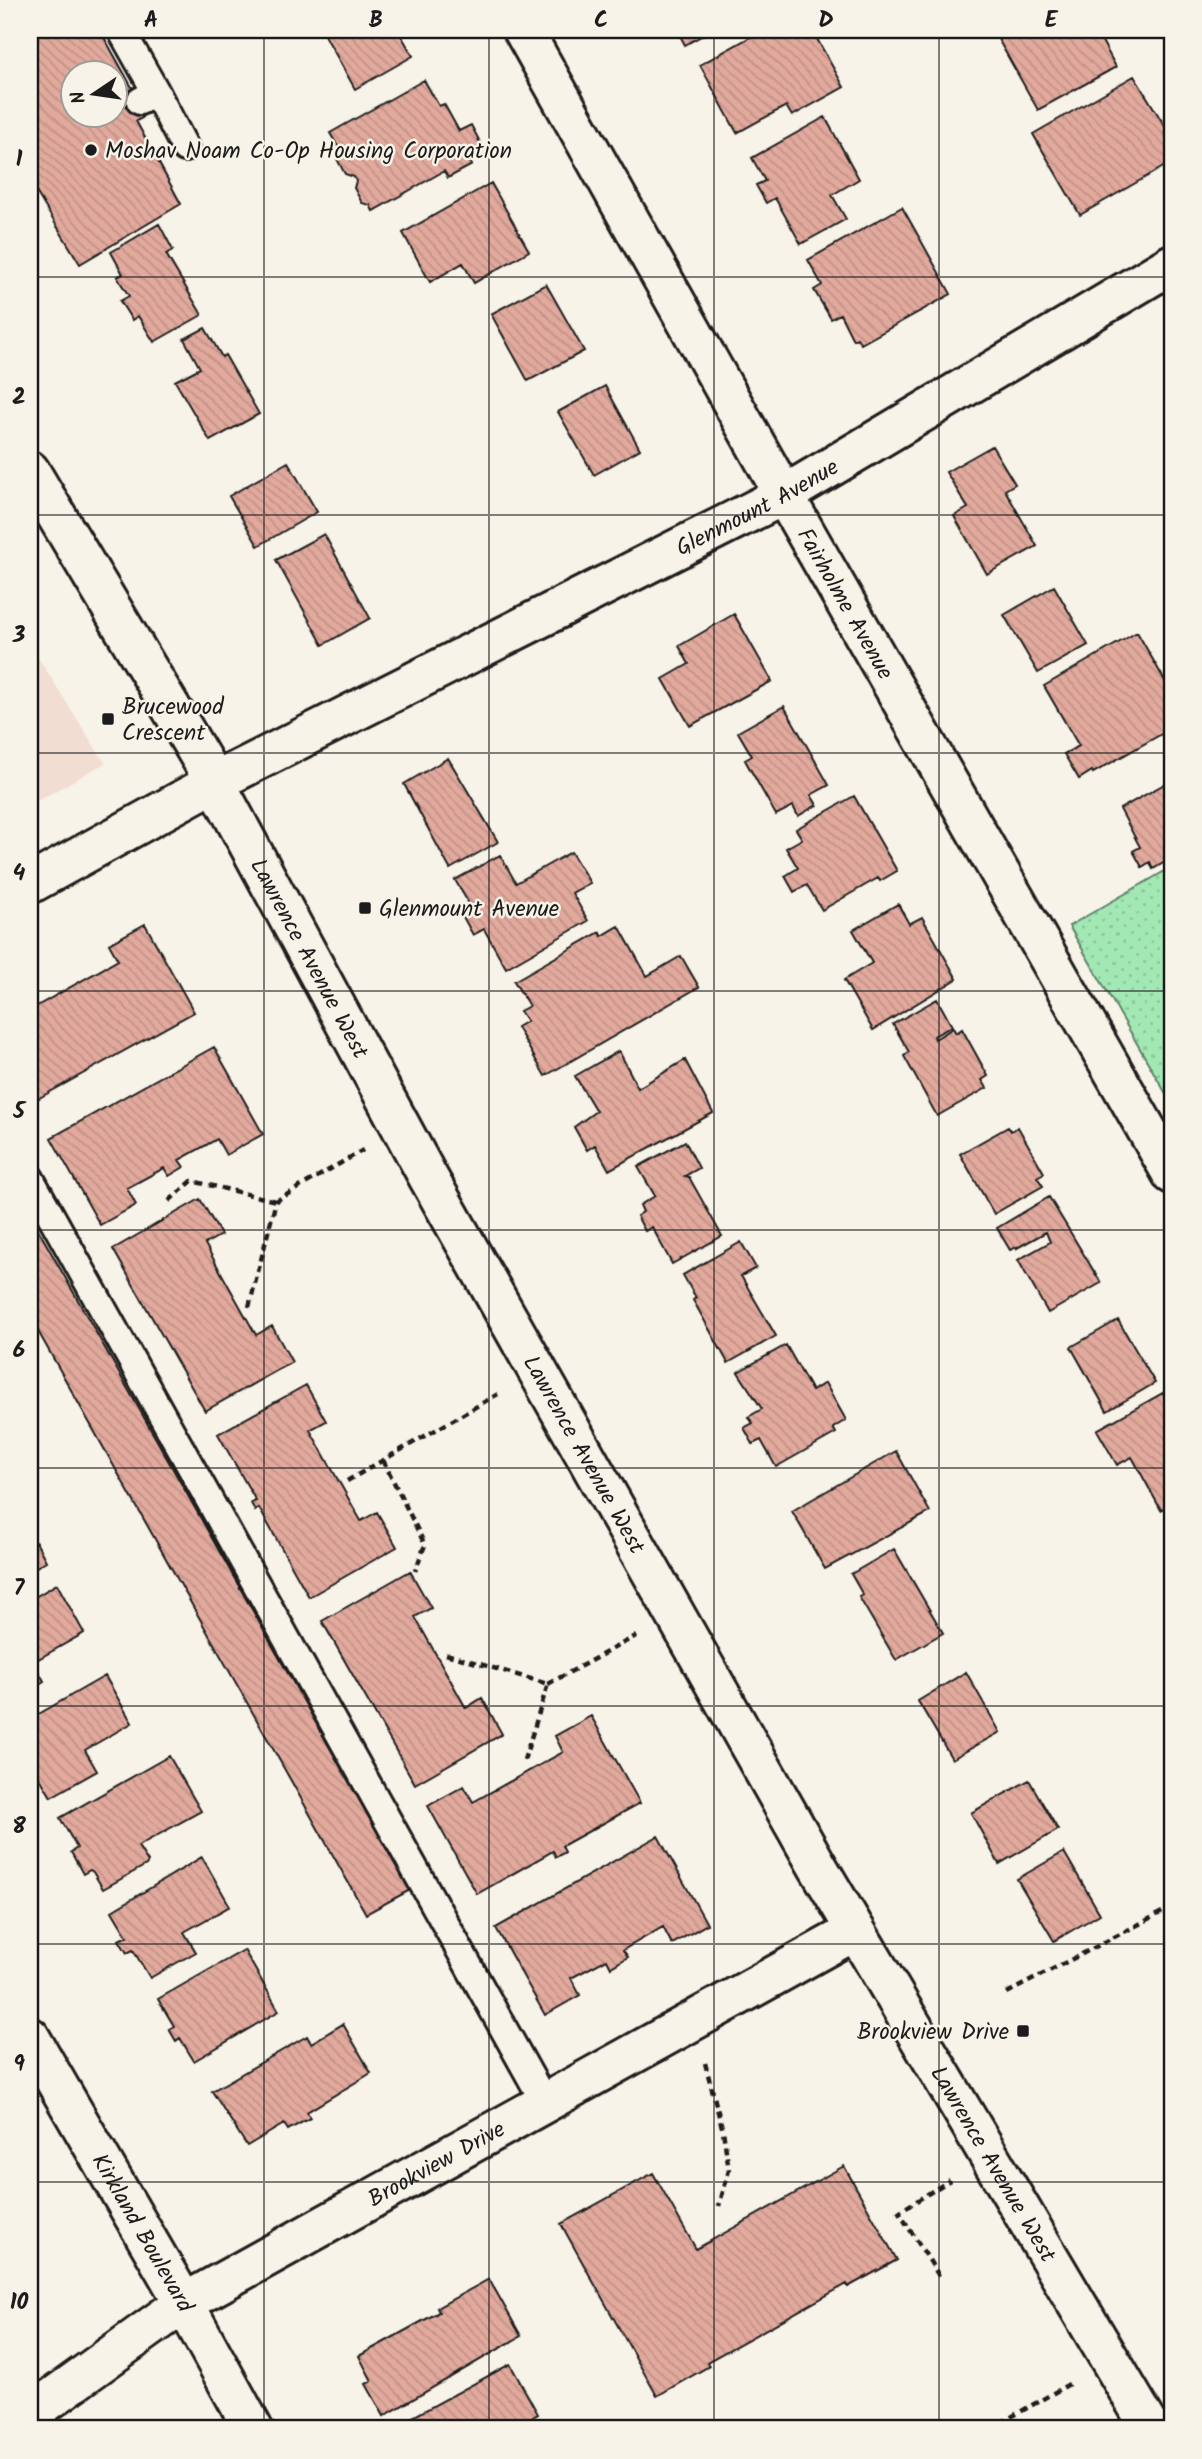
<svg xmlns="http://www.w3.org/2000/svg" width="1202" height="2459" font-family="Kalam,sans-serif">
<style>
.built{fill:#f1ddd2}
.grass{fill:url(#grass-dots);stroke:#5f8268;stroke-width:2}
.building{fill:url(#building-back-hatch);stroke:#1c1c1c;stroke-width:2;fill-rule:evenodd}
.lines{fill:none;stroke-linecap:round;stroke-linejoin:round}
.service-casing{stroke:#1c1c1c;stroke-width:32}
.minor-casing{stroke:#1c1c1c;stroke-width:44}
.secondary-casing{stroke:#1c1c1c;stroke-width:44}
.path{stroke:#1c1c1c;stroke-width:4.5;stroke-dasharray:7 5;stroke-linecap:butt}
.service{stroke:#f7f3e8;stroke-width:26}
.minor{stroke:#f7f3e8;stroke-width:38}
.secondary{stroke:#f7f3e8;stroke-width:38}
.grid{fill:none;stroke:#1c1c1c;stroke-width:2;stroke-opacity:0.55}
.poi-dot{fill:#1c1c1c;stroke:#f7f3e8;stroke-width:2.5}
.labels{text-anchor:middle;stroke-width:5;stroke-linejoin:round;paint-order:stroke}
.poi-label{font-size:23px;fill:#1c1c1c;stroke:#f7f3e8;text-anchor:start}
.street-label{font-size:23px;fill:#1c1c1c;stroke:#f7f3e8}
.neatline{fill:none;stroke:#1c1c1c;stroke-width:2.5}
.grid-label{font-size:23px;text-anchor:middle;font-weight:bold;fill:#1c1c1c}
</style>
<defs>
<pattern id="grass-dots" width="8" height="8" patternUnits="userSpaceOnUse" patternTransform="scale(1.75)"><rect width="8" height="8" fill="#a2e8b4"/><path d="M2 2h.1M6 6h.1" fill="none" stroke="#8bc69a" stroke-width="1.8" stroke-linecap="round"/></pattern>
<pattern id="building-back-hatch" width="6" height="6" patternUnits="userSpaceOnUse" patternTransform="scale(1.75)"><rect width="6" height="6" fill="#e2a99d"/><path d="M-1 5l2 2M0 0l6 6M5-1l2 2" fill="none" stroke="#c19187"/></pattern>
</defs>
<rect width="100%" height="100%" fill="#f7f3e8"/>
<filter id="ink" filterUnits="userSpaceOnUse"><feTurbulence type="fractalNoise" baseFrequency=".0143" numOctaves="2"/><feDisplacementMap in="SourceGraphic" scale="14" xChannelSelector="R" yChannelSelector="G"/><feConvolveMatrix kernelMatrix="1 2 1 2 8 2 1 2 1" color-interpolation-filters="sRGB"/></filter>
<g filter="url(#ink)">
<path class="built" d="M30,645L105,763L30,805Z"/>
<path class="grass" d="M1172,867V1104L1069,926Z"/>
<path class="building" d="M30,30H100L144,109L142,118L136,121L181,204L80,264L30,182ZM74,74H116V116H74Z
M322,30H398L413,56L355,89Z
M677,30H712L685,45Z
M763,30H812L844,87L792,116L786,106L737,133L700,65Z
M993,30H1096L1116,67L1038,110Z
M1134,76L1168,131L1165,132L1172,144V162L1080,215L1033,134Z
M424,80L439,106L444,104L459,131L471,125L482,146L472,152L474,155L469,158L472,165L448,178L444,171L373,211L370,205L362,203L354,188L356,181L354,177L345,174L337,159L340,150L330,133Z
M825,117L859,179L832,195L846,219L801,244L775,198L766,203L756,185L765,181L752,158Z
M491,183L529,251L474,283L463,263L430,282L403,233Z
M902,207L951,294L861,344L857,338L853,340L840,314L831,319L814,290L822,285L808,260Z
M159,224L173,250L166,254L202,315L154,342L138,316L132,320L120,301L129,296L117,277L123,274L111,252Z
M546,284L584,351L528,381L491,314Z
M205,328L222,357L225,355L259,414L210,441L175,381L200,368L184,339Z
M605,386L640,449L594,475L558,412Z
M992,446L1015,484L1005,490L1037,546L987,574L954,516L968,508L946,472Z
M288,462L317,512L258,546L229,496Z
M324,534L370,618L323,645L276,560Z
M1054,586L1088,645L1038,673L1004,615Z
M734,614L772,681L690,726L663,679L689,664L679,646Z
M1137,632L1172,693V728L1093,773L1092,771L1079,779L1064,754L1079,746L1044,686Z
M784,706L829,785L811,795L817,805L798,816L793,806L776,815L745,760L752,756L738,732Z
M448,758L498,842L450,869L404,784Z
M1168,782L1172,789V858L1153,869L1150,862L1142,867L1133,851L1140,847L1120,809Z
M854,796L897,871L880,881L878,878L822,910L807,885L794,892L785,876L798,868L786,848L802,839L796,829Z
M571,852L590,883L572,893L588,921L506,968L484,929L473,935L461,913L472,909L455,880L500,855L516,883Z
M898,904L909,924L922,917L957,979L873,1030L844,980L872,963L853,930Z
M145,924L194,1012L32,1102L30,1099V1010L118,960L109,944Z
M619,926L647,976L681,956L699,987L545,1076L517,1027L527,1021L520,1011L529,1006L514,981L600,932L602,936Z
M937,999L952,1026L934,1036L935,1039L953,1028L956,1033L962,1029L988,1076L982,1080L987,1088L937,1116L904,1056L909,1052L893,1024Z
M214,1047L263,1134L226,1155L217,1139L179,1160L184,1167L169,1176L164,1168L127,1188L136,1205L100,1225L51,1138Z
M619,1051L638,1088L685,1060L713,1113L609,1170L595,1145L587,1150L574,1127L596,1111L575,1076Z
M1008,1127L1011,1131L1018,1127L1044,1173L1037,1177L1043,1186L994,1214L960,1154Z
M685,1141L699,1168L685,1176L689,1177L722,1236L672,1264L652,1227L645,1231L637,1216L643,1212L640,1205L655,1196L638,1167Z
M1049,1197L1101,1283L1048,1313L1018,1260L1050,1242L1046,1232L1017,1248V1247L1010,1250L997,1228Z
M200,1199L221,1235L205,1244L256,1335L272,1326L292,1362L205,1411L113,1249Z
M30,1215L410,1890L366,1914L30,1317Z
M741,1242L756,1268L741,1276L776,1336L728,1363L693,1300L696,1298L683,1275Z
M1118,1320L1155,1383L1107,1411L1071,1347Z
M786,1345L812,1391L825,1383L846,1420L833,1428L836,1433L776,1467L761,1440L753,1444L744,1428L753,1423L748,1417L762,1409L738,1372Z
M306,1385L326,1421L310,1430L361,1521L377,1512L397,1547L309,1597L259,1508L255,1511L251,1503L256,1501L218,1434Z
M1163,1393L1172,1411V1503L1161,1510L1132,1457L1117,1465L1097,1430Z
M896,1451L930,1512L825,1569L792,1511Z
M30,1542L31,1545L36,1542L46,1561L30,1571Z
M894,1549L943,1633L896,1660L859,1597L863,1595L851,1574Z
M410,1571L431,1608L415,1617L466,1708L482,1698L502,1734L415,1784L322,1621Z
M57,1584L84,1633L33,1662L44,1681L30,1690V1600Z
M966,1672L1000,1732L952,1759L918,1701Z
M105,1676L132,1723L85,1750L97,1771L51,1797L30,1761V1719Z
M591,1716L640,1803L562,1846L565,1852L556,1857L553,1851L477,1894L428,1806L464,1786L473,1802L563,1752L555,1736Z
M169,1756L201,1811L138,1846L148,1862L146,1865L103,1889L93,1872L90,1870L83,1874L71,1852L77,1848L60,1818Z
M1029,1780L1058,1830L999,1864L971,1813Z
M658,1836L707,1924L672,1944L663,1927L623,1950L628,1957L611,1967L607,1959L571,1978L580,1995L545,2015L496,1928Z
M1064,1852L1100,1914L1054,1941L1017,1879Z
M202,1857L230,1906L184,1932L196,1952L150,1978L133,1950L127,1953L119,1940L127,1936L112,1911Z
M244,1950L279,2011L194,2061L180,2038L176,2041L169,2029L174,2026L158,1999Z
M343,2024L371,2073L307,2112L310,2118L288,2130L284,2124L247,2146L212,2091L307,2036L311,2043Z
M844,2166L897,2260L848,2287L847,2284L707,2362L709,2366L657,2396L561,2224L653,2173L696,2249Z
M489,2279L521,2336L384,2416L366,2384L372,2381L359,2356L439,2312L437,2308Z
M510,2364L538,2414L511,2429H413L407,2420Z"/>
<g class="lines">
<defs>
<path id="service" d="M121,30L156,92L140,101
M156,92L185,148
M30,1178L545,2103"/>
<g id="minor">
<path id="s1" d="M523,30L784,495L1172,1174"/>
<path id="s2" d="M30,884L215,782L784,495L1172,264"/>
<path id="s3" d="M30,2037L184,2303L253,2429"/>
<path id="s4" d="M30,2414L184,2303L855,1931"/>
</g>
<g id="secondary">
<path id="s5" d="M30,471L215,782L428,1177L818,1867L1151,2429"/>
</g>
</defs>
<use href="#service" class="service-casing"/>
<use href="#minor" class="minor-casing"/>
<use href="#secondary" class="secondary-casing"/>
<path class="path" d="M169,1201L192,1181L276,1201
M249,1307L276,1201L363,1150
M383,1460L425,1545L415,1571
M347,1481L498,1394
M446,1654L548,1684L524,1760
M548,1684L636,1636
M1007,1993L1172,1907
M705,2063L723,2131L729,2170L719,2206
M939,2276L899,2212L950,2180
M990,2429L1071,2383"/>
<use href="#service" class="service"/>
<use href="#minor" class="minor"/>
<use href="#secondary" class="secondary"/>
</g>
</g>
<path class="grid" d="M264,30V2429M489,30V2429M714,30V2429M939,30V2429M30,277H1172M30,515H1172M30,753H1172M30,991H1172M30,1230H1172M30,1468H1172M30,1706H1172M30,1944H1172M30,2182H1172"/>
<g class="poi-dot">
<circle cx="91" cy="150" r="7"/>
<rect x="101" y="712" width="14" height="14" rx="3.5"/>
<rect x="358" y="901" width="14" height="14" rx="3.5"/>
<rect x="1016" y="2024" width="14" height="14" rx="3.5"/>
</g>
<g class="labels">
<g class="poi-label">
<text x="105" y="158">Moshav Noam Co-Op Housing Corporation</text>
<text x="122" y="714">Brucewood<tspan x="122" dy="26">Crescent</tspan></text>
<text x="379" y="916">Glenmount Avenue</text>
<text x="1009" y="2039" text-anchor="end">Brookview Drive</text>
</g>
<g class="street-label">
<text dy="8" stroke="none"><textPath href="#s2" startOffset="819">Glenmount Avenue</textPath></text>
<text dy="8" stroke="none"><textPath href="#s1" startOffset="658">Fairholme Avenue</textPath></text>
<text dy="8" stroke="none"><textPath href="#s5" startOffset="562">Lawrence Avenue West</textPath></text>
<text dy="8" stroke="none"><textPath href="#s5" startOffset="1129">Lawrence Avenue West</textPath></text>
<text dy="8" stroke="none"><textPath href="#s4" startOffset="478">Brookview Drive</textPath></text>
<text dy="8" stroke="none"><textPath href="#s5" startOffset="1948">Lawrence Avenue West</textPath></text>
<text dy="8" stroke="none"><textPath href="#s3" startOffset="226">Kirkland Boulevard</textPath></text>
</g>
</g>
<rect width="1202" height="2459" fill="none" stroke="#f7f3e8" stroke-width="77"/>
<g transform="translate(94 94) rotate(257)"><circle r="33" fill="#f7f3e8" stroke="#9f9d96" stroke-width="2"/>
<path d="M0-5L12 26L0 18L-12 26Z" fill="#1c1c1c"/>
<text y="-10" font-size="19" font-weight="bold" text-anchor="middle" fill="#1c1c1c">N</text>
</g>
<rect x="38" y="38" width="1126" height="2382" class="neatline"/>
<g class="grid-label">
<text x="151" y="27">A</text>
<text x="376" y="27">B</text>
<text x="601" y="27">C</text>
<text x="826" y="27">D</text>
<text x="1051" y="27">E</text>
<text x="19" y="166">1</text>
<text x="19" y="404">2</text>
<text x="19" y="642">3</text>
<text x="19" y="880">4</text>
<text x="19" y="1118">5</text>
<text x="19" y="1357">6</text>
<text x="19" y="1595">7</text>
<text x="19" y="1833">8</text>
<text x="19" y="2071">9</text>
<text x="19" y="2309">10</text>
</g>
</svg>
